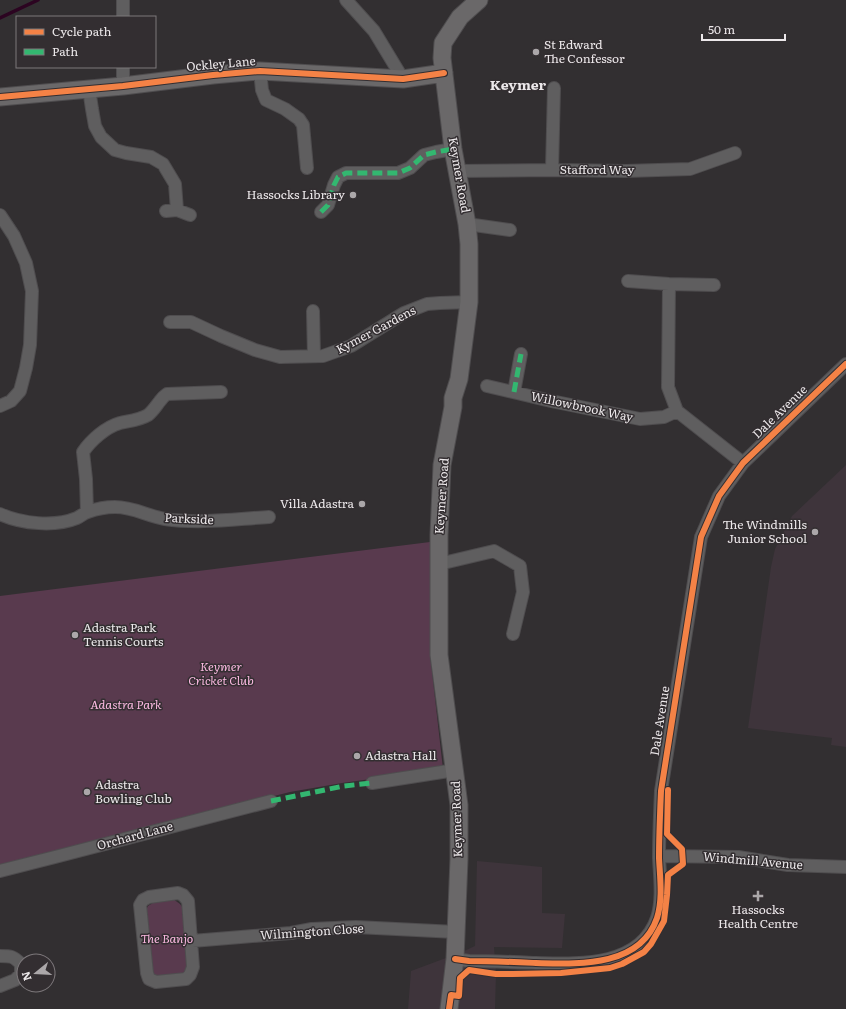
<svg xmlns="http://www.w3.org/2000/svg" width="846" height="1009" font-family="Literata,serif">
<style>
.built{fill:#3e343b}
.green{fill:#593a4e}
.lines{fill:none;stroke-linecap:round;stroke-linejoin:round}
.stream{stroke:#2c0421;stroke-width:3.5}
.street-casing{stroke:#4f4d4f;stroke-width:14}
.secondary-casing{stroke:#4f4d4f;stroke-width:19}
.street{stroke:#5f5e5f;stroke-width:12}
.secondary{stroke:#6a6869;stroke-width:17}
.quiet{stroke:#33b770;stroke-width:5;stroke-dasharray:10 5;stroke-linecap:butt}
.cycleway-casing{stroke:#332e31;stroke-width:8}
.cycleway{stroke:#f48246;stroke-width:6}
.poi-dot{fill:#aba7a9;stroke:#332e31;stroke-width:1.5}
.labels{text-anchor:middle;stroke-width:3;stroke-linejoin:round;paint-order:stroke}
.poi-label{font-size:12px;fill:#ece8ea;stroke:#332e31;text-anchor:start}
.street-label{font-size:12px;fill:#ece8ea;stroke:#332e31}
.park-label{font-size:12px;font-style:italic;fill:#fab8e0;stroke:#332e31}
.quarter-label{font-size:14px;font-weight:bold;fill:#ece8ea;stroke:#332e31}
</style>
<rect width="100%" height="100%" fill="#322f31"/>
<path class="built" d="M846,465V747L831,745L832,738L748,728L771,567L775,549L792,516Z
M477,861L542,867V913L565,914L562,948L494,947L496,974L495,1009H408L411,971L462,952L475,946Z"/>
<path class="green" d="M430,542V654L443,769L342,783L290,792L0,865V596Z
M173,899L180,904L184,910L189,965L186,971L181,975L159,977L152,973L145,912L148,906L156,901Z"/>
<g class="lines">
<path class="stream" d="M0,18L38,0"/>
<defs>
<path id="street" d="M123,0V17
M346,0L374,31L403,79
M260,71L262,90L266,100L285,109L299,119L303,125L307,168
M123,86V67
M89,89L92,109L95,126L101,137L115,150L126,153L151,157L163,164L175,184L177,210
M552,170L554,88
M457,171L552,170L626,171L690,169L735,153
M166,211L177,210L190,215
M321,212L328,205L334,185L338,177L346,173H398L410,168L424,155L436,152L453,149
M0,215L14,236L26,263L32,291L30,345L26,368L20,391L11,401L0,406
M467,224L510,230
M628,281L669,284L714,285
M669,284L668,387L677,411L743,463
M313,311L314,356
M170,322H191L221,336L255,350L280,357L323,356L351,346L404,313L427,304L440,303L469,302
M487,386L551,401L640,419L664,417L677,411
M514,392L521,354
M87,512L86,479L83,452C91,440 106,427 120,423C129,421 140,420 148,415C153,411 156,406 160,401C162,398 164,396 167,394L221,392
M0,514C22,524 55,527 77,518C81,516 84,513 88,512C96,509 106,507 115,507C134,507 147,516 165,519C199,524 234,519 269,517
M439,564L494,551L520,566L523,592L513,634
M372,783L455,770
M659,856L738,857L788,865L846,867
M0,871L55,857L271,801
M178,893L183,895L188,901L193,967L190,975L186,979L156,982L149,979L147,973L140,905L143,900L149,897Z
M192,941L291,933L312,929L356,927L456,932
M0,956C11,956 13,956 21,964V974L15,980L0,986
M455,959L469,961C491,961 513,962 536,963C577,964 640,968 657,918C663,899 660,878 659,858C659,836 660,814 661,791L701,537L719,496L743,463L846,364"/>
<path id="secondary" d="M0,97L123,86L213,75L260,71L403,79L444,73
M449,1009L455,959L459,859V805L439,655V535L442,465L453,407V398L459,379L469,302V244L467,224L453,149L442,58L443,43L460,17L479,0"/>
</defs>
<use href="#street" class="street-casing"/>
<use href="#secondary" class="secondary-casing"/>
<use href="#street" class="street"/>
<use href="#secondary" class="secondary"/>
<path class="quiet" d="M321,212L328,205L334,185L338,177L346,173H398L410,168L424,155L436,152L453,149
M514,392L521,354
M271,801L344,786L372,783"/>
<defs>
<path id="cycleway" d="M0,97L123,86L213,75L260,71L403,79L444,73
M455,959L469,961C491,961 513,962 536,963C577,964 640,968 657,918C663,899 660,878 659,858C659,836 660,814 661,791L701,537L719,496L743,463L846,364
M449,1009L451,995L459,996L460,978L469,970L496,974H513L561,973L610,968L622,964L644,952L651,944L664,921L667,895L668,875L683,864L682,849L667,834L668,790"/>
</defs>
<use href="#cycleway" class="cycleway-casing"/>
<use href="#cycleway" class="cycleway"/>
</g>
<g class="poi-dot">
<circle cx="536" cy="52" r="4"/>
<circle cx="353" cy="195" r="4"/>
<circle cx="362" cy="504" r="4"/>
<circle cx="815" cy="532" r="4"/>
<circle cx="75" cy="635" r="4"/>
<circle cx="357" cy="756" r="4"/>
<circle cx="87" cy="792" r="4"/>
<path d="M756 890h4v4h4v4h-4v4h-4v-4h-4v-4h4z"/>
</g>
<g class="labels">
<g class="poi-label">
<text x="544" y="49">St Edward<tspan x="544" dy="14">The Confessor</tspan></text>
<text x="345" y="199" text-anchor="end">Hassocks Library</text>
<text x="354" y="508" text-anchor="end">Villa Adastra</text>
<text x="807" y="529" text-anchor="end">The Windmills<tspan x="807" dy="14">Junior School</tspan></text>
<text x="83" y="632">Adastra Park<tspan x="83" dy="14">Tennis Courts</tspan></text>
<text x="365" y="760">Adastra Hall</text>
<text x="95" y="789">Adastra<tspan x="95" dy="14">Bowling Club</tspan></text>
<text x="758" y="914" text-anchor="middle">Hassocks<tspan x="758" dy="14">Health Centre</tspan></text>
</g>
<g class="street-label">
<text transform="translate(221 64) rotate(-5)" y="4">Ockley Lane</text>
<text x="597" y="174">Stafford Way</text>
<text transform="translate(459 175) rotate(80)" y="4">Keymer Road</text>
<text transform="translate(376 330) rotate(-28)" y="4">Kymer Gardens</text>
<text transform="translate(582 407) rotate(12)" y="4">Willowbrook Way</text>
<text transform="translate(780 412) rotate(-44)" y="4">Dale Avenue</text>
<text transform="translate(442 496) rotate(-86)" y="4">Keymer Road</text>
<text transform="translate(189 519) rotate(3)" y="4">Parkside</text>
<text transform="translate(660 721) rotate(-81)" y="4">Dale Avenue</text>
<text transform="translate(457 819) rotate(-92)" y="4">Keymer Road</text>
<text transform="translate(135 836) rotate(-15)" y="4">Orchard Lane</text>
<text transform="translate(753 861) rotate(5)" y="4">Windmill Avenue</text>
<text transform="translate(312 932) rotate(-4)" y="4">Wilmington Close</text>
</g>
<g class="park-label">
<text x="221" y="671">Keymer<tspan x="221" dy="14">Cricket Club</tspan></text>
<text x="126" y="709">Adastra Park</text>
<text x="167" y="943">The Banjo</text>
</g>
<g class="quarter-label">
<text x="518" y="90">Keymer</text>
</g>
</g>
<rect x="16" y="16" width="140" height="52" fill="#332e31" stroke="#7d787b"/>
<rect x="24" y="29" width="20" height="6" fill="#f48246" stroke="#7d787b"/>
<text x="52" y="36" font-size="12" fill="#ece8ea">Cycle path</text>
<rect x="24" y="49" width="20" height="6" fill="#33b770" stroke="#7d787b"/>
<text x="52" y="56" font-size="12" fill="#ece8ea">Path</text>
<g transform="translate(36 973) rotate(252)"><circle r="19" fill="#332e31" stroke="#7d787b"/>
<path d="M0-3L7 15L0 10L-7 15Z" fill="#aba7a9"/>
<text y="-6" font-size="11" font-weight="bold" text-anchor="middle" fill="#ece8ea">N</text>
</g>
<path d="M702 34v6h83v-6" fill="none" stroke="#ece8ea" stroke-width="2"/>
<text x="708" y="34" font-size="12" fill="#ece8ea" stroke="#332e31" stroke-width="3" paint-order="stroke">50 m</text>
</svg>
